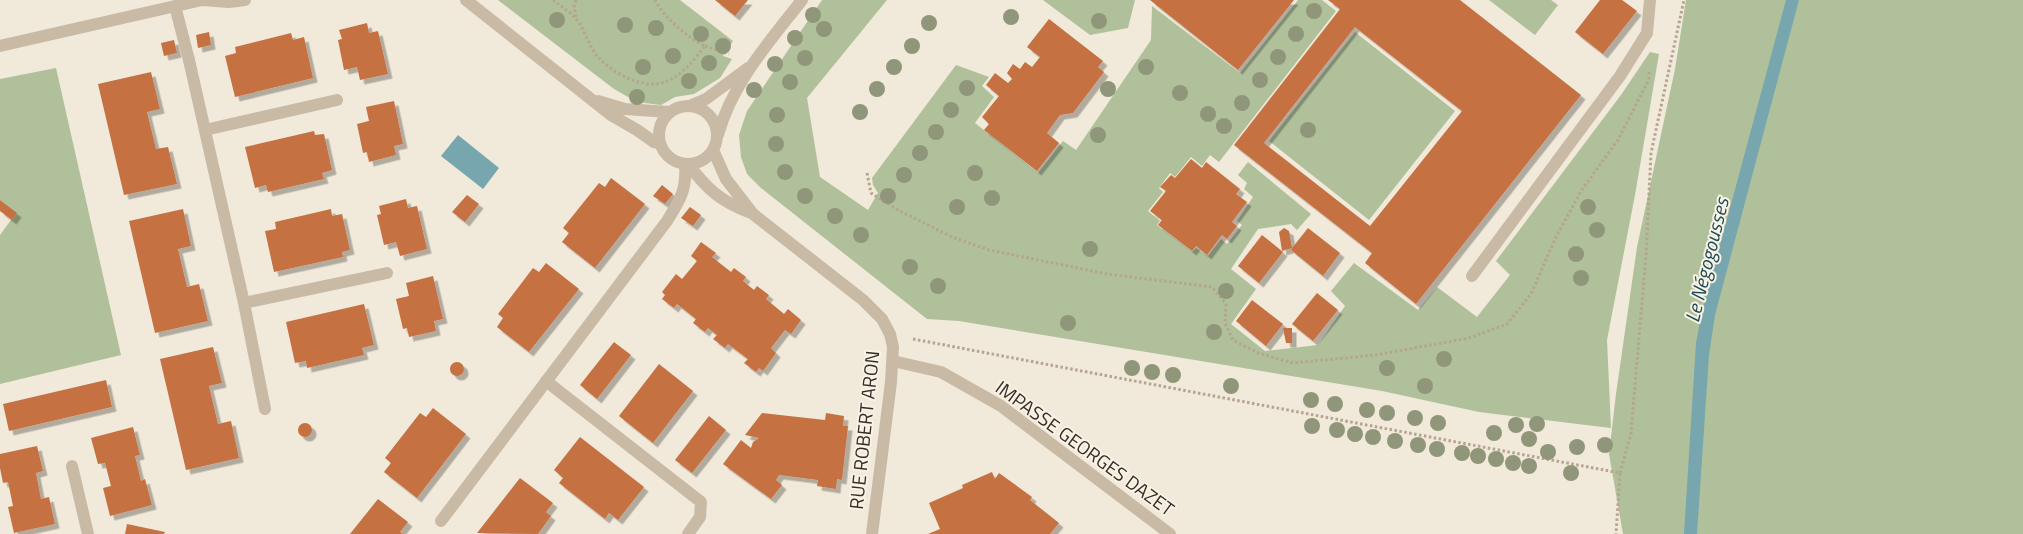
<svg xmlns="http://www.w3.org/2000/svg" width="2023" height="534" font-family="'Titillium Web',sans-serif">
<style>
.green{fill:#afc09a}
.water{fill:#78a6ae}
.building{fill:#c57143;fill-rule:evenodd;filter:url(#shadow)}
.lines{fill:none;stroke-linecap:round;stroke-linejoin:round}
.path{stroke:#b5a490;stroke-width:3;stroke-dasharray:2.5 2.5;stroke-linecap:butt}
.service{stroke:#c9baa5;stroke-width:12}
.minor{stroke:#c9baa5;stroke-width:12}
.tree{fill:#909679}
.labels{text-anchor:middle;stroke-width:4;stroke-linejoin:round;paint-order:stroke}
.street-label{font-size:19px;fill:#352d27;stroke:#f9f2e5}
.water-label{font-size:20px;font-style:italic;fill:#1c4c56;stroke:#f9f2e5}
</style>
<defs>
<filter id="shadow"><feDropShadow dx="4.5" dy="4.5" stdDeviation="0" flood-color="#0004"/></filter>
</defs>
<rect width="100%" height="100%" fill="#f1e9d9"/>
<path class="green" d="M498,0H680L733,41L723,56L732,59L720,78L694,94L675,97L661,105L637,102L614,89Z
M822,0H887L807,98L820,177L868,210L878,193L873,185L872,178L956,65L989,77L982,86L994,97L975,123L1038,173L1063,141L1076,150L1151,40L1152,6L1240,73L1298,0H1322L1336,11L1219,162L1210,155L1202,166L1191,157L1175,177L1170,173L1159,188L1163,192L1148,211L1160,221L1157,225L1192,252L1196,248L1208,256L1221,239L1227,244L1242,225L1237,221L1253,197L1244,189L1247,183L1238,175L1248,162L1311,214L1297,230L1291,224L1258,229L1231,269L1256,289L1231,324L1265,351L1318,345L1345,306L1331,291L1354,263L1418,310L1437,287L1477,317L1510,275L1496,261L1621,95L1650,52L1659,54L1635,195L1607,340L1611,428L1479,412L1382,391L959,321L927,319L761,188L747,174L741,157L739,135L747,111Z
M1043,0H1135L1128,28L1090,35Z
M1489,0H1551L1558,5L1535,35Z
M1686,0H2023V534H1623L1609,454L1616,394L1637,247L1675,69Z
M1355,32L1455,111L1369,220L1269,141Z
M56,68L121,355L0,384V235L16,213L0,200V79Z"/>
<path class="water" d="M1786,0H1799L1715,315L1709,355L1697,534H1684L1696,343L1701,316Z
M458,135L499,168L483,189L441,156Z"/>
<path class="building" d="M715,0H748L735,16Z
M1150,0H1294L1238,70Z
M1328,0H1460L1581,95L1416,304L1365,263L1372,253L1234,145L1340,9ZM1355,27L1462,111L1370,226L1264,143Z
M1600,0H1622L1637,11L1603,54L1575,32Z
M1049,19L1103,61L1098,67L1104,72L1073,113L1060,115L1047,133L1059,143L1037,171L984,130L989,124L982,117L999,96L986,85L995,73L1008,83L1012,79L1007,73L1013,64L1020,69L1025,62L1032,67L1040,57L1027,47Z
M367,23L369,33L378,31L388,74L360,80L357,67L344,70L338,40L342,39L339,30Z
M209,32L211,45L198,48L196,35Z
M291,33L293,40L304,37L313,78L235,97L225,56L236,53L235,47Z
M174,40L177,53L164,56L161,43Z
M151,72L160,109L147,112L156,149L168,147L177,184L124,195L98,84Z
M394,101L403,144L394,146L396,155L369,162L367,152L363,153L357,124L369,121L366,107Z
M314,131L315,135L324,134L332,170L322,173L324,179L268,192L266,185L255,188L245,147Z
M1191,159L1202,168L1206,162L1240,189L1236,194L1247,202L1232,222L1237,226L1227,239L1222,235L1207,255L1196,246L1192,251L1158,225L1162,220L1150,211L1166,191L1160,187L1171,175L1175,178Z
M611,178L645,204L595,268L562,242L569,233L563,228L599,183L605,187Z
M662,185L673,194L665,204L653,196Z
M467,195L479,204L465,222L452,212Z
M406,199L408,208L417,206L427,249L400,256L396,242L384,245L377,215L381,214L379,206Z
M0,200L17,213L12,220L0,211Z
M690,207L701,215L693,226L681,218Z
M183,209L191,246L178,249L187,287L199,284L208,321L155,333L129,221Z
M331,209L332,216L342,214L350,250L342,252L343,257L274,272L265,231L276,229L275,222Z
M1284,228L1289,231L1292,248L1308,228L1340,253L1323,276L1291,250L1292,248L1282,251L1279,232Z
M1262,235L1283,252L1259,283L1238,266Z
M701,242L716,253L712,257L731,272L734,268L746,277L743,281L754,290L757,286L769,295L766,299L784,314L788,309L801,320L791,334L785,330L771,348L776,353L763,371L759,368L756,372L744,363L748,359L728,344L725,348L713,339L717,335L708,328L705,332L693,323L696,319L677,304L674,308L662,299L665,295L662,292L676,274L682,279L697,261L691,256Z
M546,263L579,289L529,352L497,327L503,318L498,314L533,268L539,272Z
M433,276L443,319L434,321L436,331L409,337L407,328L403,329L396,299L409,296L406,283Z
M1317,293L1338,310L1313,341L1292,324Z
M1252,300L1283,324L1266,346L1236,321Z
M364,304L374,345L362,348L364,355L307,368L306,361L295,363L286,322Z
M1283,328H1292V343H1286Z
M614,342L631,355L597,399L580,385Z
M213,347L222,383L209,386L218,424L231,421L239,458L186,470L160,359Z
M450 369a7 7 0 1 1 14 0a7 7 0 1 1-14 0Z
M659,364L693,391L653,443L619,416Z
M106,380L112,407L9,431L3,404Z
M433,408L466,434L417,498L384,472L391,463L385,458L420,413L426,417Z
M762,413L825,420L826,413L844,416L843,426H848L842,480L837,479L836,489L817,486L818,480L779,475L776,480L782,485L771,499L723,464L741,440L751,448L753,442L759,438L745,435Z
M709,416L726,430L692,473L675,460Z
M298 430a7 7 0 1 1 14 0a7 7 0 1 1-14 0Z
M133,427L140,455L135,456L141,481L145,479L152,505L110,516L103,488L111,486L105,463L98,464L91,438Z
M580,437L644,487L618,520L609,513L605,519L559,483L563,478L554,470Z
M37,446L43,471L36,473L41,499L49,497L55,524L14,533L8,507L13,506L8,482L3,483L0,468V454Z
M992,472L995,479L999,473L1032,497L1030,500L1059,523L1050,534H928L940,529L929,503L963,488L962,485Z
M520,478L553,503L546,512L551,516L538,534L477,533Z
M378,499L408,522L400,532L403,534H350Z
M127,524L165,532L164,534H125Z"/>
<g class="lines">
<path class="path" d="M553,0C561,6 570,12 577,20C586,31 589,49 600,59C613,73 643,89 662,83C680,78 694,60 705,46C688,38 663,17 655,0
M576,0L574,5L576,19
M705,46L729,54
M867,173L871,193L896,209L952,237L989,250L1107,274L1212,287L1226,304L1225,323L1233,340L1258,353L1293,363L1376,355L1469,338L1507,324L1531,294L1555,239L1581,191L1618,140L1649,79V72
M913,339L1620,473L1616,534
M1620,473L1631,433L1646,255L1651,153L1684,0"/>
<path class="service" d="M189,60L244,303L265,409
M205,130L337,100
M1472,276L1620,76L1647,33L1650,0
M244,303L387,273
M893,361L941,372L1001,406L1170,534
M546,381L701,502L700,517L688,534
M72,466L88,534
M441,521L667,221C680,200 687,190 685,164"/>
<path class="minor" d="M202,0L229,2L245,0
M466,0L611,115L637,130L654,142L660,143
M175,6L189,60
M0,46L202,0
M598,101L625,109L669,112
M692,105L706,99L748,68
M659 135a29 29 0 1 1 58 0a29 29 0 1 1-58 0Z
M718,135C732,83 770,41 802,0
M713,150L726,179L753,214L863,300L882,319L890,334L893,347L891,382L872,534
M688,164C708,190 720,201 751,213"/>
</g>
<g class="tree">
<circle cx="1314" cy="11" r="8"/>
<circle cx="813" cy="15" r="8"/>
<circle cx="1011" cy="17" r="8"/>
<circle cx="557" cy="20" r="8"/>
<circle cx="1099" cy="21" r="8"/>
<circle cx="929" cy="23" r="8"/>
<circle cx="625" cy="25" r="8"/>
<circle cx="656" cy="28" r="8"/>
<circle cx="824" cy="29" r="8"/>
<circle cx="701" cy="34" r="8"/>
<circle cx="1296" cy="34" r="8"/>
<circle cx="795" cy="38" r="8"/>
<circle cx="723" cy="46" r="8"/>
<circle cx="912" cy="46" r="8"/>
<circle cx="673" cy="56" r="8"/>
<circle cx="1278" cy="57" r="8"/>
<circle cx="805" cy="58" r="8"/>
<circle cx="709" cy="63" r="8"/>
<circle cx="775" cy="64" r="8"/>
<circle cx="643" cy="67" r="8"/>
<circle cx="894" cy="67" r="8"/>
<circle cx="1146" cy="67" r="8"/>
<circle cx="1260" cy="80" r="8"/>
<circle cx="689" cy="81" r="8"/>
<circle cx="790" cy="82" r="8"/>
<circle cx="967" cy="88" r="8"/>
<circle cx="877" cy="89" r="8"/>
<circle cx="1108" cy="89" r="8"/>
<circle cx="754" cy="90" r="8"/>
<circle cx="1180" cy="93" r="8"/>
<circle cx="637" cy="97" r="8"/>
<circle cx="1242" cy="103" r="8"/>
<circle cx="951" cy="110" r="8"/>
<circle cx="860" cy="112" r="8"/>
<circle cx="1208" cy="114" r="8"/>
<circle cx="777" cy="115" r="8"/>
<circle cx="1224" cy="126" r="8"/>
<circle cx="1308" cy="130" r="8"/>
<circle cx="936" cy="132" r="8"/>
<circle cx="1098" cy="135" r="8"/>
<circle cx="776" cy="144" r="8"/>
<circle cx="920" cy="153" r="8"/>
<circle cx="785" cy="172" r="8"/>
<circle cx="975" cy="173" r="8"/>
<circle cx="904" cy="175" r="8"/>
<circle cx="805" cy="196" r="8"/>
<circle cx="888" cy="196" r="8"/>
<circle cx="992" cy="198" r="8"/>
<circle cx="957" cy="207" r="8"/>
<circle cx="1588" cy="207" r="8"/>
<circle cx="835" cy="216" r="8"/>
<circle cx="1597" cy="230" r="8"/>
<circle cx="861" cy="235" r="8"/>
<circle cx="1090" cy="249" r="8"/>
<circle cx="1576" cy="254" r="8"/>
<circle cx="910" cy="267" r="8"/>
<circle cx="1581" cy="278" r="8"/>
<circle cx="938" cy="286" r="8"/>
<circle cx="1226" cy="291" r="8"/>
<circle cx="1068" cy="323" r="8"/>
<circle cx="1214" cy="332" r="8"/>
<circle cx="1444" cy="359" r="8"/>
<circle cx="1132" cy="368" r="8"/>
<circle cx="1387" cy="368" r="8"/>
<circle cx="1152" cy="372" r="8"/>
<circle cx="1173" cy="375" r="8"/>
<circle cx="1231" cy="386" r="8"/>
<circle cx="1425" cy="386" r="8"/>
<circle cx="1311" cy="400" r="8"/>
<circle cx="1335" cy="404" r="8"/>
<circle cx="1367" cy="410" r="8"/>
<circle cx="1387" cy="413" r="8"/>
<circle cx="1415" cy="418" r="8"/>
<circle cx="1438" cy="423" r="8"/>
<circle cx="1537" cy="424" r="8"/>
<circle cx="1516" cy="425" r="8"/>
<circle cx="1312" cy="426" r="8"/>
<circle cx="1337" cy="430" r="8"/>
<circle cx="1494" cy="433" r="8"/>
<circle cx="1355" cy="434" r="8"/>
<circle cx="1373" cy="437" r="8"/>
<circle cx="1529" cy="439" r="8"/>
<circle cx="1395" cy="441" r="8"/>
<circle cx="1418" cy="445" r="8"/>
<circle cx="1605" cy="445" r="8"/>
<circle cx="1577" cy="447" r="8"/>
<circle cx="1437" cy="449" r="8"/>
<circle cx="1548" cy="452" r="8"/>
<circle cx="1462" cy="453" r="8"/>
<circle cx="1478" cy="456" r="8"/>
<circle cx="1496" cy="459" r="8"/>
<circle cx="1513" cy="463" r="8"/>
<circle cx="1529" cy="466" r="8"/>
<circle cx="1571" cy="473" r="8"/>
</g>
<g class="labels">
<g class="street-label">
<text transform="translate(864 430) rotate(-84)" y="7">RUE ROBERT ARON</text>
<text transform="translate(1085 448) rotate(36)" y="7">IMPASSE GEORGES DAZET</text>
</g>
<g class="water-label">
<text transform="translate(1707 260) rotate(-76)" y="7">Le Négogousses</text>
</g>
</g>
</svg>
